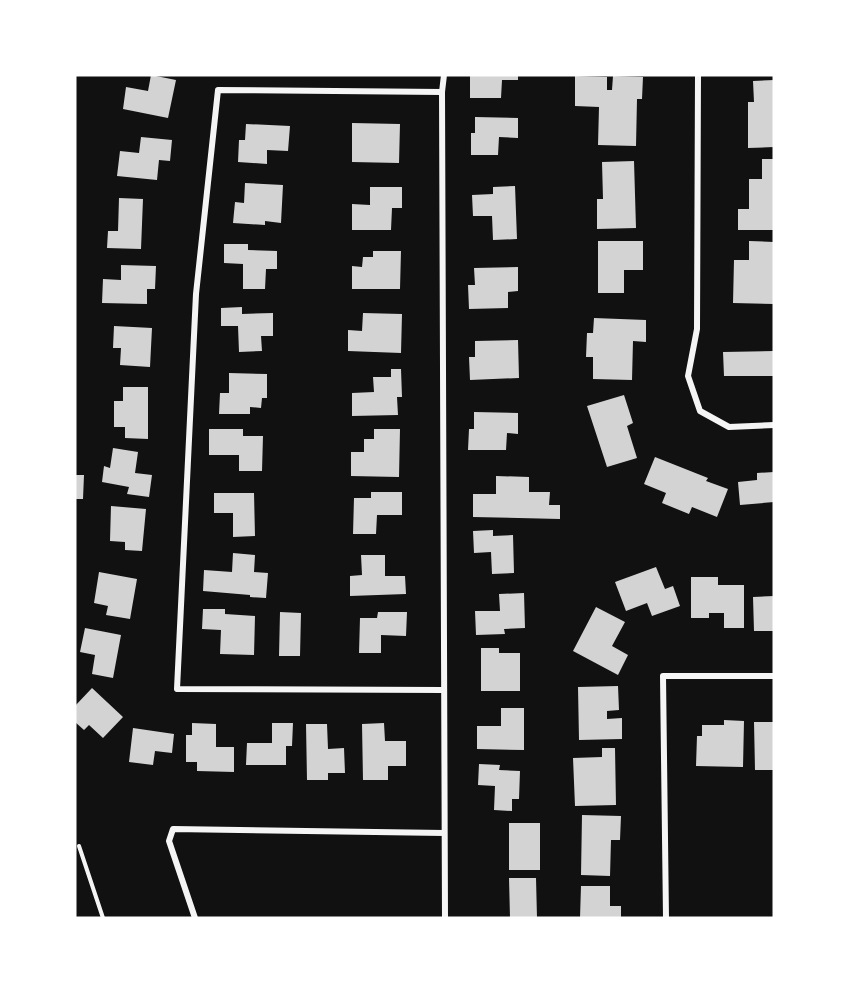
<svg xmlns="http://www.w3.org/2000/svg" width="849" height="993" font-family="'Fira Sans',sans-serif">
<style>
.building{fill:#d3d3d3}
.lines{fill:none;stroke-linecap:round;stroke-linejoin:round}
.service{stroke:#f5f5f5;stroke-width:4}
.minor{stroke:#f5f5f5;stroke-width:6}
</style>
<rect width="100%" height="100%" fill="#111"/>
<path class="building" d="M151,75L176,80L168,118L123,109L126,87L148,91Z
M480,75H518V80H502L501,98H470V76Z
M575,76L607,77V90H612L613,76L643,77L642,99H637L636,146L598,145L599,107L575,106Z
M774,80V147L748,148V102H754L753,81Z
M475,117L518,118V138L499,137L498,155H471V133H475Z
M352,123L400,124L399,163L352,162Z
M246,124L290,126L288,151L267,150V164L238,162L239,140H245Z
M141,137L172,140L170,161L159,160L157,180L117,176L120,151L139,153Z
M762,159H774V230H738V209H749V179H762Z
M634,161L636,228L597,229V199H603L602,162Z
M245,183L283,185L281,223L265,221V225L233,223L235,202L244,203Z
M515,186L517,239L493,240L492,216H473L472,195L493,194V187Z
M370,187H402V208H392L391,230H352V204L370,205Z
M119,198L143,199L141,249L107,248L108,231H118Z
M598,241H643V270H624V293H598Z
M749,241L774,242V304L733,303L734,260H749Z
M224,244H248V250L277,251V269H266L265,289H243V264L224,263Z
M373,251H401L400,289H352V266L362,267L363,257H373Z
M121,265L156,266L155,289H147V304L102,303L103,279L121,280Z
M518,267V291L508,292V308L469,309L468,285H475L474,268Z
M242,307V314L273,313V336H261L262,351L239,352L238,326H221V308Z
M363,313L402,314L401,353L348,351V330L362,331Z
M594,318L646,320V342L633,341L632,380L593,379V357H586L587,333H593Z
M114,326L152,328L150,367L120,365L121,348H113Z
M518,340L519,378L470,380L469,357H475V341Z
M774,351V376H724L723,352Z
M391,369H401L402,397H397L398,415L352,416V393L374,392L373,377H391Z
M229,373L267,374V398H262L261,408L250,407V414H219L220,393H229Z
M123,387H148V439L125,438V427H114V401H123Z
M624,395L633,423L627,426L637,458L607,467L587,406Z
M474,412L518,413V434L507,433L506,450H468L469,429H474Z
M209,429H243V436H263L262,471H239V455H209Z
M374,429H400L399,477L351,476V452H364V439H374Z
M113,448L138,452L135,473L152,475L149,497L127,494L129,487L102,482L104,466L110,468Z
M655,457L708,478L706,481L728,489L717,517L692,507L689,514L662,503L666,493L644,484Z
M774,472V502L740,505L738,482L757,480V473Z
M75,475H84L83,499H75Z
M496,476L529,477V492H550L549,505H560V519L473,517V494H496Z
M371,492H402V515H377L376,534H353L354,498H371Z
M214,493H254L255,536L233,537V513H214Z
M111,506L146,509L142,551L125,550V542L110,541Z
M493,530V536L513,535L514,573L492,574L491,552L474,553L473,531Z
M233,553L255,555L254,572L268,573L266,598L250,597V595L203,591L204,570L232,572Z
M361,555H385V576H405L406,594L350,596V576L362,575Z
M656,567L665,589L673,586L680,606L652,616L647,603L626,611L615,582Z
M99,572L137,579L130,619L106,615L108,606L94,603Z
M691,577H718V585H744V628H724V613H709V618H691Z
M524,593L525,628L504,629L505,634L476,635L475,611H500L499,594Z
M774,596V631H754L753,597Z
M596,607L625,622L612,646L628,655L618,675L573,651Z
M203,609H225V614L255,616L254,655L220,654L221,630L202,629Z
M280,612L301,613L300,656H279Z
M378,612H407L406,636L381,635V653H359L360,618H377Z
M85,628L121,635L113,678L92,674L95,655L80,652Z
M481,648H499V653H520V691H481Z
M618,686L619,710L607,711V719L622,718V739L579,740L578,687Z
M92,688L123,717L103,738L89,725L84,730L75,722V706Z
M501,708H524V750L477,749V726H501Z
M724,720L744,721L743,767L696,766L697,736H702V725H724Z
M754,722H774V770H755Z
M192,723L216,724V747H234V772L197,771V762H186V735H192Z
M272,723H293L292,746H286V765H246L247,743H272Z
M384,723L385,741H406V766H388V780H363L362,724Z
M306,724H327L328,749L344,748L345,773H328V780H307Z
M133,728L174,734L172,753L155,751L153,765L129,762Z
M602,748H615L616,805L575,806L573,758L602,757Z
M479,764L500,765L499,770L520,771L519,799H512V811L494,810L495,786L478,785Z
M582,815L621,816L620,840H611L610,876L581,875Z
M509,823H540V870H509Z
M509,878H536L537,918H510Z
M581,886H610V906H621V918H580Z"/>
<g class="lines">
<path class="service" d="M79,846L103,918"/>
<path class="minor" d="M444,75L442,92L445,918
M698,75L697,329L688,376L700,411L729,427L774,425
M442,92L218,90L196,294L177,689L444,690
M195,918L169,841L173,829L444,833
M666,918L663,676H774"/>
</g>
<rect width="849" height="993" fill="none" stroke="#ffffff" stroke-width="153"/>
</svg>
